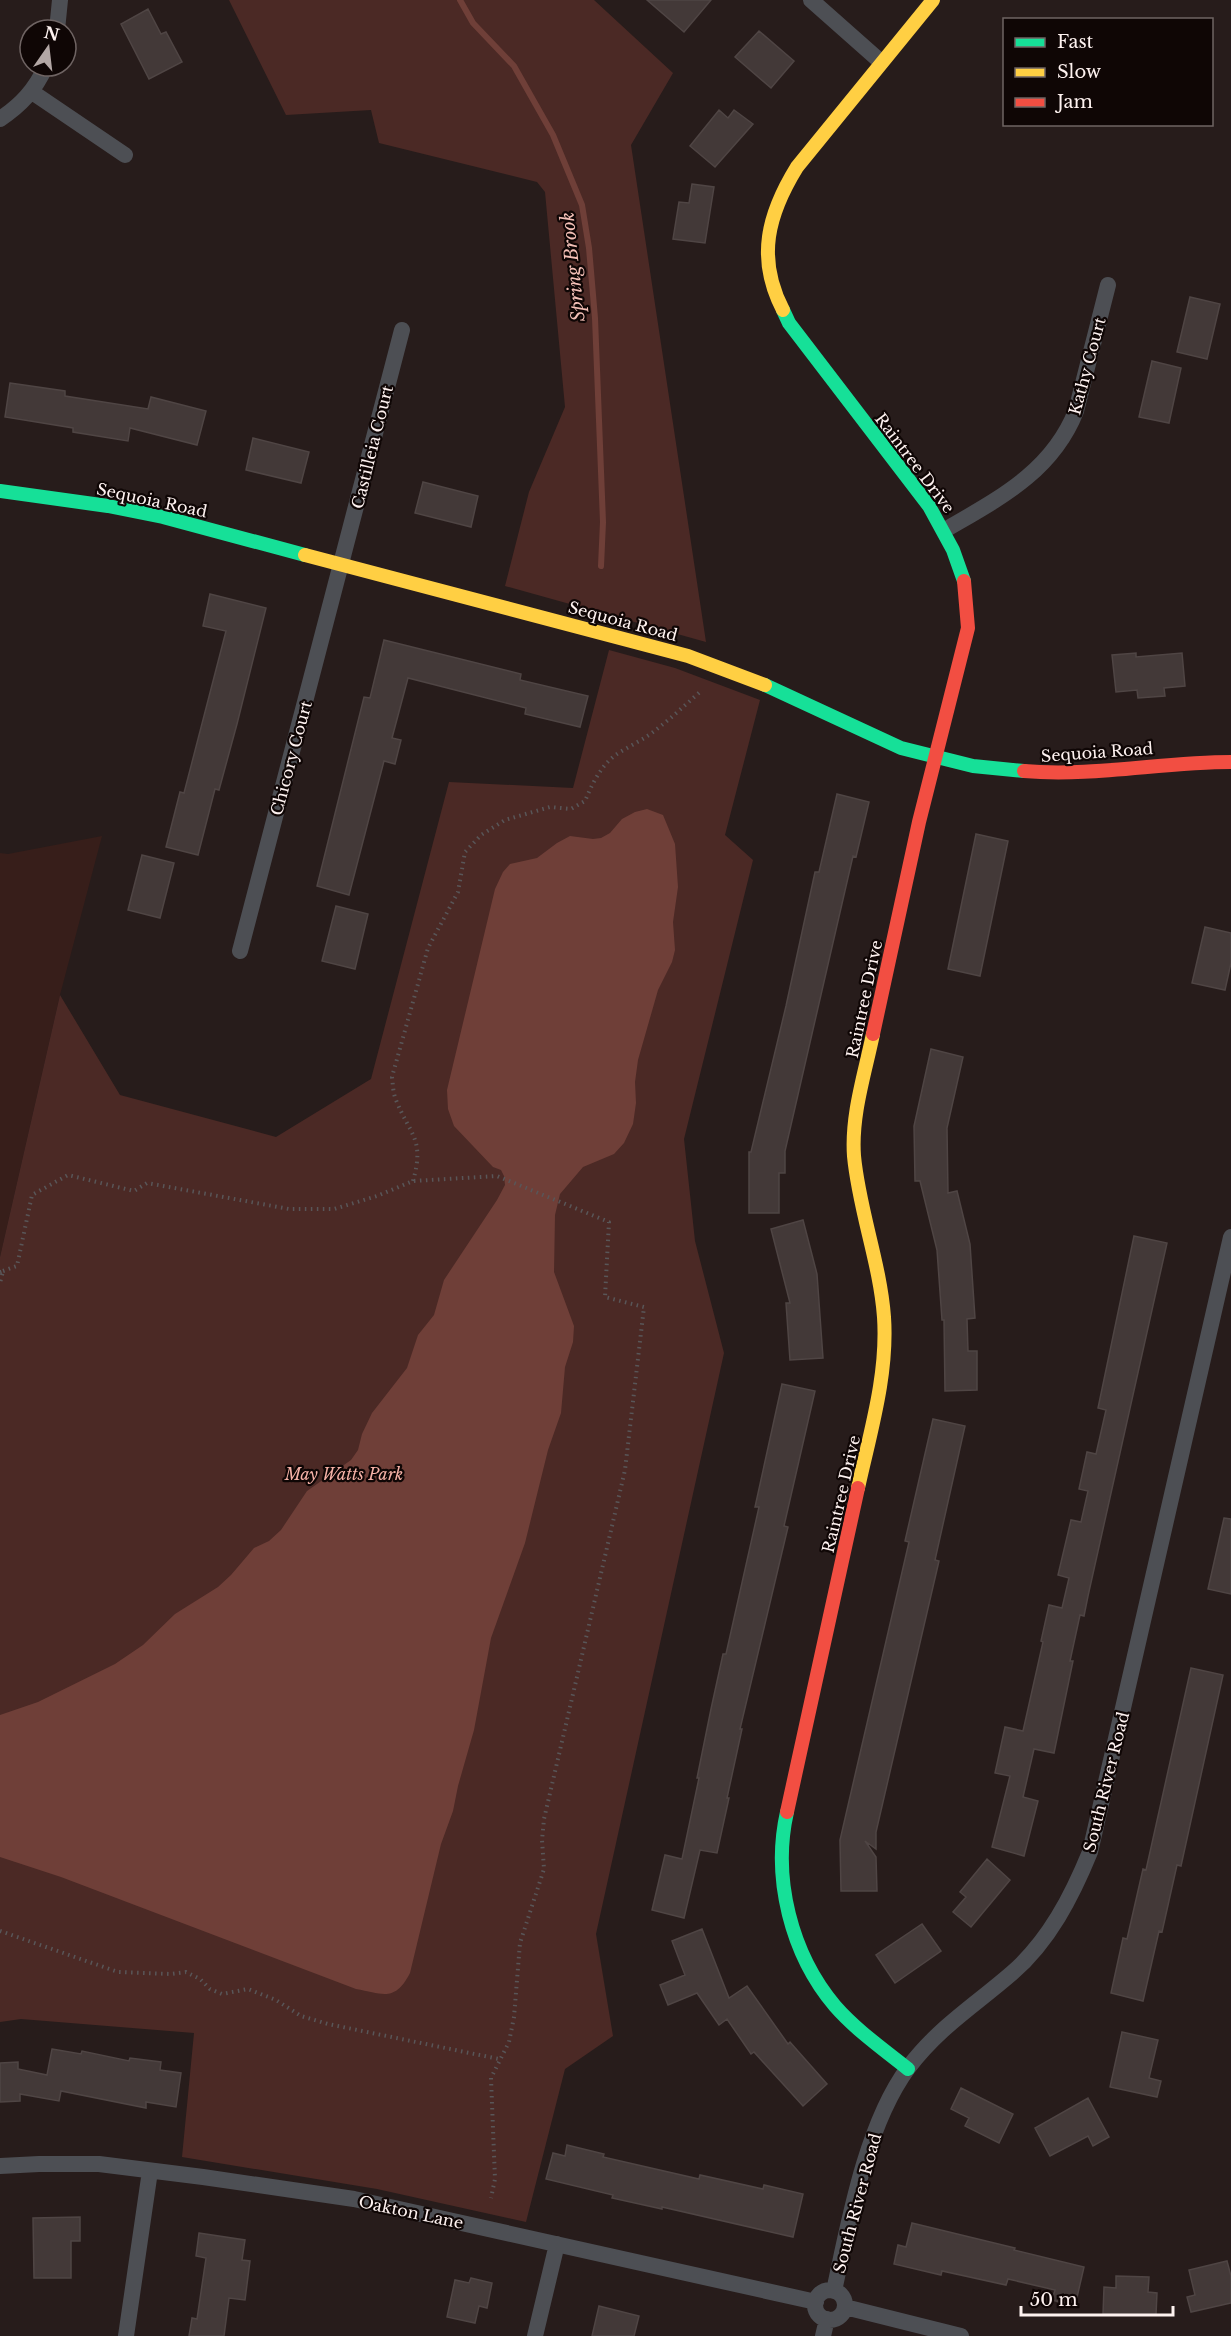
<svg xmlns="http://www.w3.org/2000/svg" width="1231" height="2336" font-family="'Libre Baskerville',serif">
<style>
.built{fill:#371e1a}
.green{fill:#4b2925}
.water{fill:#6f3f38}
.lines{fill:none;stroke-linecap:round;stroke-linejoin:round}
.stream{stroke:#6f3f38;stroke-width:6}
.building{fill:#433938;stroke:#4f4544;stroke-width:1.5}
.path{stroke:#595658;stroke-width:4;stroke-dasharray:1.5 4.5;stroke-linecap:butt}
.street{stroke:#4d4f54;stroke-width:16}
.fast{stroke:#16e098;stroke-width:14}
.slow{stroke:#ffcf43;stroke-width:14}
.jam{stroke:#f24e42;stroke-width:14}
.labels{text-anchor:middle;stroke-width:4.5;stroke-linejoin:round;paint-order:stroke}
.street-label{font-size:16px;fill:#fef2f0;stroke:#0f0605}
.park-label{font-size:16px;font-style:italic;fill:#f6b2a7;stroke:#0f0605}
.water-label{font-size:18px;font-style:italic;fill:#f4c0b7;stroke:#0f0605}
</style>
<rect width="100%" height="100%" fill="#271c1b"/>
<path class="built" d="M102,836L60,995L0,1257V853L8,854Z"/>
<path class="green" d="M229,0H594L673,73L631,145L706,642L505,586L529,492L565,407L545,192L537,182L379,143L371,110L286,115Z
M609,650L675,668L760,700L725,835L753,860L684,1139L695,1241L724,1353L596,1934L613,2036L565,2069L526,2222L377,2189L182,2157L194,2033L21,2019L0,2022V1257L60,995L120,1095L276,1137L371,1079L449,782L573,788Z"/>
<path class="water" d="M647,809L663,815L675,844L678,887L673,922L675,950L672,962L658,990L638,1060L635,1082L636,1103L633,1124L624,1143L614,1154L583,1167L560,1194L555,1215L554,1272L574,1326L573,1342L565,1367L561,1413L548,1450L525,1543L491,1638L474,1730L458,1786L453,1811L441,1844L410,1973C395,2002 384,1994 356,1989L61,1877L0,1857V1715L38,1702L115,1664L143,1645L175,1614L218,1587L231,1575L254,1548L269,1541L281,1530L307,1491L351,1460L358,1450L362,1434L372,1413L407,1368L418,1335L434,1315L444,1280L497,1200L505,1185L504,1176L501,1170L493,1167L454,1126L448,1109L447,1090L495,889L503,872L510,864L537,858L557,843L570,836L593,839L601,838L610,833L622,819L635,812Z"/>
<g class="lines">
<path class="stream" d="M460,0L473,23L514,66L553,135L582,205L589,248L595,318L603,522L601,566"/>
</g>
<path class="building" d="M647,0H711L684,32Z
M148,9L161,34L166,32L182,62L149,79L121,24Z
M759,31L794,61L771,88L735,57Z
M719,110L728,118L734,110L753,124L715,167L690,146Z
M692,184L714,187L705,243L673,239L679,202L689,203Z
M1190,297L1220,304L1207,359L1177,352Z
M1152,361L1181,368L1169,423L1139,417Z
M10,383L65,391V396L148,409L151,397L206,411L197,445L130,428L128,441L73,432V428L5,417Z
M253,438L309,452L301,483L246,470Z
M423,482L478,496L471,527L415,513Z
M210,594L266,608L237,724L219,790L215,789L198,855L166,847L180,792L184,793L226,631L203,626Z
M384,640L521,674L520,680L588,696L580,727L525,714L526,708L408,678L392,738L401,740L395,764L384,761L349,895L317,886L364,697L370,698Z
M1136,653V657L1182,653L1185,686L1164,688L1165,696L1138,698L1137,690L1116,692L1112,655Z
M837,794L869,802L856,857L853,856L785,1151V1173H779V1213H749V1152H751L786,1006L815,872H819Z
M976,834L1008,841L980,976L948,969Z
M142,855L174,863L160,918L128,910Z
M336,906L368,914L355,969L322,961Z
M1205,927L1231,933V963L1225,990L1192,983Z
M931,1049L963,1057L947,1128L948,1193L957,1191L970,1244L975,1318L967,1319L968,1351H977V1390L945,1391L944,1320H942L937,1250L920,1181H915L914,1126Z
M803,1220L817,1274L823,1358L790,1360L786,1303H790L771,1229Z
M1134,1236L1167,1243L1088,1596L1084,1616L1080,1615L1070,1661H1073L1054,1753L1034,1749L1023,1797L1038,1801L1024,1856L992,1847L1010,1776L995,1773L1005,1727L1023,1731L1043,1642L1041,1641L1049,1605L1062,1608L1069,1578L1058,1575L1071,1520L1081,1522L1088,1491L1079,1489L1087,1452L1096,1454L1106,1410L1098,1408Z
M782,1384L815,1391L784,1526L788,1527L740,1729H742L727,1798H729L717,1853L700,1850L684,1918L652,1910L665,1855L682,1859L699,1778H697L711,1709L723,1654H726L759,1507H755Z
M933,1419L965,1426L935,1560L939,1561L876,1832V1849L865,1841L876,1857L877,1891H841L840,1840L909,1542L905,1541Z
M1224,1518L1231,1519V1594L1208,1589Z
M1191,1668L1223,1675L1181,1866L1177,1865L1162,1932L1159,1931L1143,2001L1111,1993L1123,1938L1127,1939L1143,1869L1146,1870Z
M987,1859L1010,1880L971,1927L953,1912L966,1897L960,1892Z
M922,1924L941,1951L895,1983L876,1955Z
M702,1929L729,1998L747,1986L788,2044L790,2042L827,2084L803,2106L754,2052L751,2054L727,2019L719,2025L697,1993L668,2005L660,1985L685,1975L672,1941Z
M1122,2032L1158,2040L1149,2078L1161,2081L1157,2097L1110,2087Z
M52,2049L81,2054L82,2051L129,2061L130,2058L161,2062L160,2070L181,2073L176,2107L146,2102V2108L61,2091L59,2101L20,2094V2101L0,2102V2063L18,2062V2069L47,2075Z
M961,2088L1013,2114L999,2143L965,2126L969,2118L951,2109Z
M1088,2098L1109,2137L1093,2146L1088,2136L1050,2156L1035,2128Z
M567,2145L604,2154L603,2157L699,2179L700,2175L763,2189L764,2185L803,2194L793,2237L662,2207V2209L612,2198L613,2195L546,2179L553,2153L565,2156Z
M80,2217V2241H71V2278H34L33,2218Z
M912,2223L1015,2248L1014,2250L1084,2267L1075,2306L1052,2300L1055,2290L1008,2279L1006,2285L942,2271L941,2275L894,2264L898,2245L906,2247Z
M199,2233L245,2240L242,2260L250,2261L245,2300L229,2298L224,2336H189L192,2318L197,2319L206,2258L196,2256Z
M1227,2261L1231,2276V2303L1191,2312L1187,2297L1195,2295L1189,2270Z
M1116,2276L1149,2277L1148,2292L1157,2293L1156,2315L1103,2314L1104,2287L1116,2288Z
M471,2278L492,2283L487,2308L479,2306L475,2323L447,2317L455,2280L469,2283Z
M599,2306L639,2316L634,2336H592Z"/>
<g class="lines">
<path class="path" d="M413,1181C425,1139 410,1135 396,1100C393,1093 393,1085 392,1077L428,948L458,892L465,852L481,835L505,820L550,807L571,809L585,801C593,782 602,763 620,752C630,746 640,741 649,735C667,722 683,707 700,692
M3,1271L17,1266L32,1195L68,1175L134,1191L147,1183L289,1209H334L377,1196L413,1181L497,1176L609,1222L605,1297L644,1307L625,1470L544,1819L542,1840L544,1869L520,1943L514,2017L509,2042L491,2078L495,2179L491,2198
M0,1272L3,1271L0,1283
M0,1931L118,1972L171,1974L186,1972L200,1979L210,1989L222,1994L248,1989L276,2000L301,2016L328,2024L499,2059"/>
<path class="street" d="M811,0L881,62
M57,30L60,0
M32,92L125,155
M0,119C21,105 35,90 46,66
M945,530C998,499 1052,472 1076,411L1108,285
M240,951L402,330
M0,2166L39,2164H99L203,2177L354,2199L816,2302
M815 2305a15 15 0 1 1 30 0a15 15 0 1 1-30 0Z
M834,2291C849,2221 866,2125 908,2068C939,2027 974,2006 1012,1973C1049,1941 1072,1896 1090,1852L1231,1237
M845,2307L961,2336
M126,2336L150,2171
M535,2336L557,2244
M823,2336L827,2319"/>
<path class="fast" d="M783,310L789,323L929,506L953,550L964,581
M0,491L108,506L163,517L305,555
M765,685L901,748L973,766L1024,771
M787,1812C772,1878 791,1954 835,2006C856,2030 883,2049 908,2069"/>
<path class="slow" d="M783,310C756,258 768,214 797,167L933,0
M305,555L688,656L765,685
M858,1488C870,1433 888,1375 884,1317C880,1263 859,1210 854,1156C851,1115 865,1073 873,1034"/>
<path class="jam" d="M1024,771C1092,777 1162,762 1231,762
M873,1034L919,822L968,628L964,581
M787,1812L858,1488"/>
</g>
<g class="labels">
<g class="street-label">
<text transform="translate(1087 366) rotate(-75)" y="6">Kathy Court</text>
<text transform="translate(372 447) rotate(-76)" y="6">Castilleia Court</text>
<text transform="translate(915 463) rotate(53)" y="6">Raintree Drive</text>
<text transform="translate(152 500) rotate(12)" y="6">Sequoia Road</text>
<text transform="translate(623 621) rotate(15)" y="6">Sequoia Road</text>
<text transform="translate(1097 752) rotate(-4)" y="6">Sequoia Road</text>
<text transform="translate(291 758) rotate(-75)" y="6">Chicory Court</text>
<text transform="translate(864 999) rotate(-78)" y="6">Raintree Drive</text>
<text transform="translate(841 1494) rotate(-77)" y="6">Raintree Drive</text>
<text transform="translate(1106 1782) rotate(-76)" y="6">South River Road</text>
<text transform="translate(857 2203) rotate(-75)" y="6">South River Road</text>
<text transform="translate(411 2212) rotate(12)" y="6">Oakton Lane</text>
</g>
<g class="park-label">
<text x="344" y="1480">May Watts Park</text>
</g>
<g class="water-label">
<text transform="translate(573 267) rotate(-96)" y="6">Spring Brook</text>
</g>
</g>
<rect x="1003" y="18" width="210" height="108" fill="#0f0605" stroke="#6f6463" stroke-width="1.5"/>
<rect x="1015" y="38" width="30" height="9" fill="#16e098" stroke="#6f6463" stroke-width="1.5"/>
<text x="1057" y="48" font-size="18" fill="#fef2f0">Fast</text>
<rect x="1015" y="68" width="30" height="9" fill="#ffcf43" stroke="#6f6463" stroke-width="1.5"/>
<text x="1057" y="78" font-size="18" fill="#fef2f0">Slow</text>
<rect x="1015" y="98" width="30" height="9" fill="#f24e42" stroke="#6f6463" stroke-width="1.5"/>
<text x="1057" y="108" font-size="18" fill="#fef2f0">Jam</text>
<g transform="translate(48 48) rotate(14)"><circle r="28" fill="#0f0605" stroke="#6f6463" stroke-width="1.5"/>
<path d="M0-4.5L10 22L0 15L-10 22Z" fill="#b3a7a5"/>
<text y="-9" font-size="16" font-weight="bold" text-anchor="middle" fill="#fef2f0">N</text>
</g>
<path d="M1021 2306v9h152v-9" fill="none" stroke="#fef2f0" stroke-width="3"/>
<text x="1030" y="2306" font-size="18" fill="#fef2f0" stroke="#0f0605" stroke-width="4.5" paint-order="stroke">50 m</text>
</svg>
